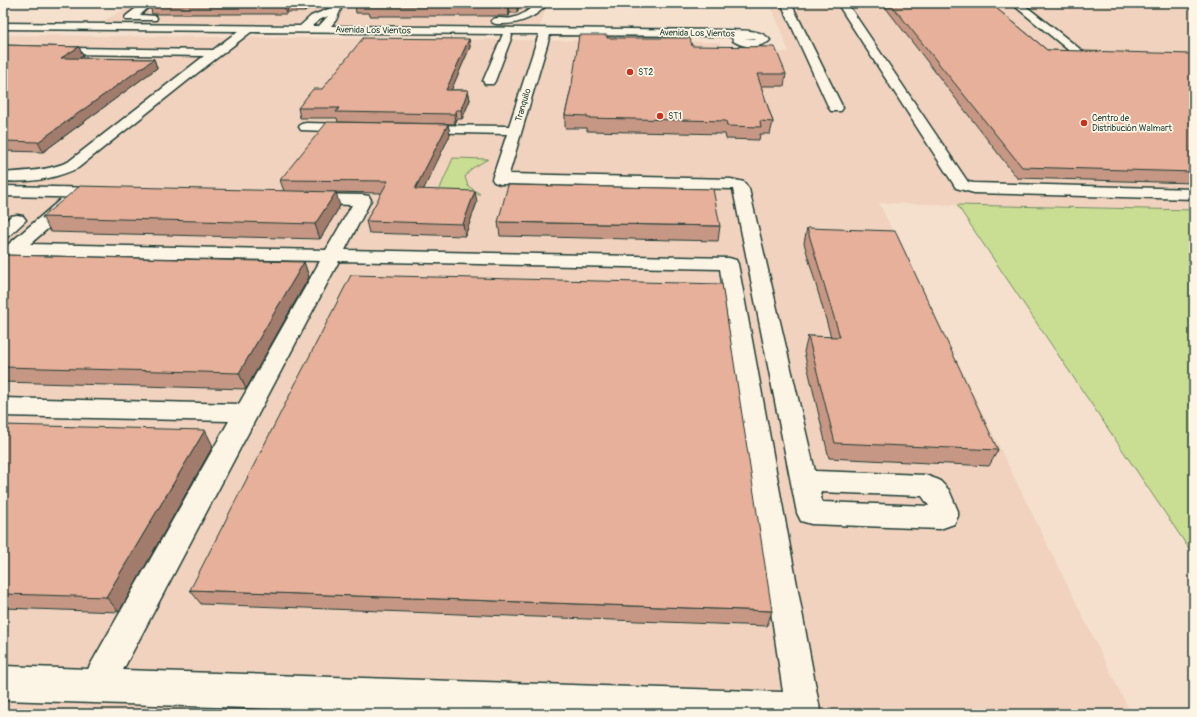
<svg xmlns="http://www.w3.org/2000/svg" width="1197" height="717" font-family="Pangolin,sans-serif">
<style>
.built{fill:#f0d2be}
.green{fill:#c9dd93;stroke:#748d64}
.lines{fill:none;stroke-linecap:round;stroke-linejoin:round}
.minor-casing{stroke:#1f3d34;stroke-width:3}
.minor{fill:#fcf5e5;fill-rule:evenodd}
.wall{fill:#c69784;stroke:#1f3d34}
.shaded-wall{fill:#a17b6c;stroke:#1f3d34}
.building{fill:#e6b09a;stroke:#1f3d34}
.poi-dot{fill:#c8321e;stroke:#fcf5e5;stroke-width:1.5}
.labels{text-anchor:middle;stroke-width:3.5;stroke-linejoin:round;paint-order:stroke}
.far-street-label{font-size:9px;fill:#1f3d34;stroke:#fcf5e5}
.far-poi-label{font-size:9px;fill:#1f3d34;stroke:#fcf5e5;text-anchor:start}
</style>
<rect width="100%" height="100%" fill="#f5e0ce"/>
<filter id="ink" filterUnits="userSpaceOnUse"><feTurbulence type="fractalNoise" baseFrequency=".025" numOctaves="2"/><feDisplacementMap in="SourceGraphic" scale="8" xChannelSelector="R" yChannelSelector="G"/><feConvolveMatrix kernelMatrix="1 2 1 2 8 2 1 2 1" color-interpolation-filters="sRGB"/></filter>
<g filter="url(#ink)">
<path class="built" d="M136,3H548L540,26L101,22Z
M770,3H1194V210L879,203L1131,714H3V35L719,42L721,48L728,51L789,52Z"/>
<path class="green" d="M453,158L488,159L471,169L465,177L468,186L480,194L438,193Z
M957,205L1194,210V556Z"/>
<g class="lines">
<defs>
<path id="minor" d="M138,3H148L150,6L140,15L156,16L157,18L156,20H126L125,18L126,16L140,5Z
M537,3H548C537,17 520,24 503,24C498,24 494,25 491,21C496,15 505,20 512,18C521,16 531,9 537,3Z
M781,3H791L843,108L841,111H831L829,108Z
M837,3H847L968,182L974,183L1194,189V199L974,193L956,188Z
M1011,3H1022L1085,53L1107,54L1109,56L1107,58H1078Z
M336,6L341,9L336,20L331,26L725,30C739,31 761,28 770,40L768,42C757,48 744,48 733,41L732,37L725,36L550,35L509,174L731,179L744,182L749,189L815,471L925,475L939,480L949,490L958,511V516L954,524L940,529L811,524L801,521L797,513L733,189L500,184L494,182L492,179L507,134L413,132L411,129L413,126L418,125L509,126L539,34H511L512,36L495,81L493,84H485L483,81L503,34L251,32L196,74L78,168C55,179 29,183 3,181V173C26,171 46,171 68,162L204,56L3,53V47L213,50L238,31L3,29V23L300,26L311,16ZM328,16L319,26H312L319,20ZM744,38H754L757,39ZM820,492L922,496L929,506L822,502Z
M306,123L352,124L357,125L359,128L357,131L352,132L301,130L299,127L301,124Z
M3,186L102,188L108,190L110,193L108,196L102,198L3,196Z
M308,194L363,195L369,196L371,200L345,250L729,258L736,260L738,264L820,710L818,714H423L3,700V666L88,669L229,421L3,416V398L239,404L320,261L18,255C13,259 9,260 3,258V249L61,199L67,198L73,199L75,203L73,207L30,244L326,250L352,205L302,203L300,199L302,195ZM339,261L720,269L783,692L123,670Z
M17,215L23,216L26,220L9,236L3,237V223L11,216Z"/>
</defs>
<use href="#minor" class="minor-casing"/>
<use href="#minor" class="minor"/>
</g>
<path class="wall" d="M147,3H520L517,13H510L509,16H370L369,13H356L355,5H353V4H313L305,12H288L286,14H152L151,9H149Z
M882,3H990L1047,50L1194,56V183L1017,178Z
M607,38L692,46L786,74L784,86H761L773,122L770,134H760L759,140L726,139L725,134L587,131V128H565V115L572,84Z
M469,39L470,47L451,90H468L470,100L462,119H457L455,124L338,122L337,118H300L298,108L322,89Z
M3,45L79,47L83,56L79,58L154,59L157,68L43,152L3,151Z
M448,124L450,135L423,189L477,202L465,236L369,233L366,221L382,193L328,192L340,206L320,239L51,232L42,217L284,191L280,180Z
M498,222L720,226L718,241L500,236Z
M807,228L998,450L989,466L829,458L804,352L808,336L831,337L804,243Z
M3,255L304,262L309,277L246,389L3,382Z
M3,425L213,446L119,612L3,608Z
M190,590L772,611L767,626L201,604Z"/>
<path class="shaded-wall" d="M285,3H286L288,12L286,14L284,4Z
M302,3H313V4L305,12Z
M509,3L510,13L509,16L508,6Z
M517,3H520L517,13Z
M469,39L470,47L447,100L446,90Z
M79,47L83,56L65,67L61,58Z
M154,59L157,68L43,152L38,142Z
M468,90L470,100L462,119L461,110Z
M456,110L457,119L455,124L454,114Z
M448,124L450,135L418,201L415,189Z
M475,191L477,202L465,236L463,224Z
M336,192L340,206L320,239L315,224Z
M304,262L309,277L246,389L239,373Z
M205,430L213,446L119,612L106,597Z"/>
<path class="building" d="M149,3H285L284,4H148Z
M367,3H509L508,6L368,5Z
M890,3H990L1047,50L1192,54L1194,56V172L1022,167Z
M579,35H607V38H690L692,46L775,47L786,74H757L773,122L760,121L761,127L727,126L726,121L587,118V116L565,115L572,84Z
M363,38L469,39L446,90H468L461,110H456L454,114L336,112L339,108H298L313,89H322Z
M3,45L79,47L61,58L154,59L38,142L3,141Z
M327,122L448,124L415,189L475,191L463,224L366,221L388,181L280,180Z
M508,185L713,189L720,226L498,222Z
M80,186L336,192L315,224L42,217Z
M807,228L895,231L998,450L835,443L808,336L840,337Z
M3,255L304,262L239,373L3,367Z
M351,275L722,284L772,611L190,590Z
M3,425L205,430L106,597L3,594Z"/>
</g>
<g class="poi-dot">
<circle cx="630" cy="72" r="4"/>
<circle cx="660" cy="116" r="4"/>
<circle cx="1084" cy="123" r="4"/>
</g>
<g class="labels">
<g class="far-street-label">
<text transform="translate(373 30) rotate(1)" y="3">Avenida Los Vientos</text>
<text transform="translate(697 33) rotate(1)" y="3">Avenida Los Vientos</text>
<text transform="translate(523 105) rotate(-73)" y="3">Tranquilo</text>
</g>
<g class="far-poi-label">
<text x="638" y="75">ST2</text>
<text x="668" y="119">ST1</text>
<text x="1092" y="121">Centro de<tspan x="1092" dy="10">Distribución Walmart</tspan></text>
</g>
</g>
<rect width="1197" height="717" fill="none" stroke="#fcf5e5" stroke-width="16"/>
<rect x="8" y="8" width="1181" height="701" fill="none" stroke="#1f3d34" stroke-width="1.5" filter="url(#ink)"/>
</svg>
